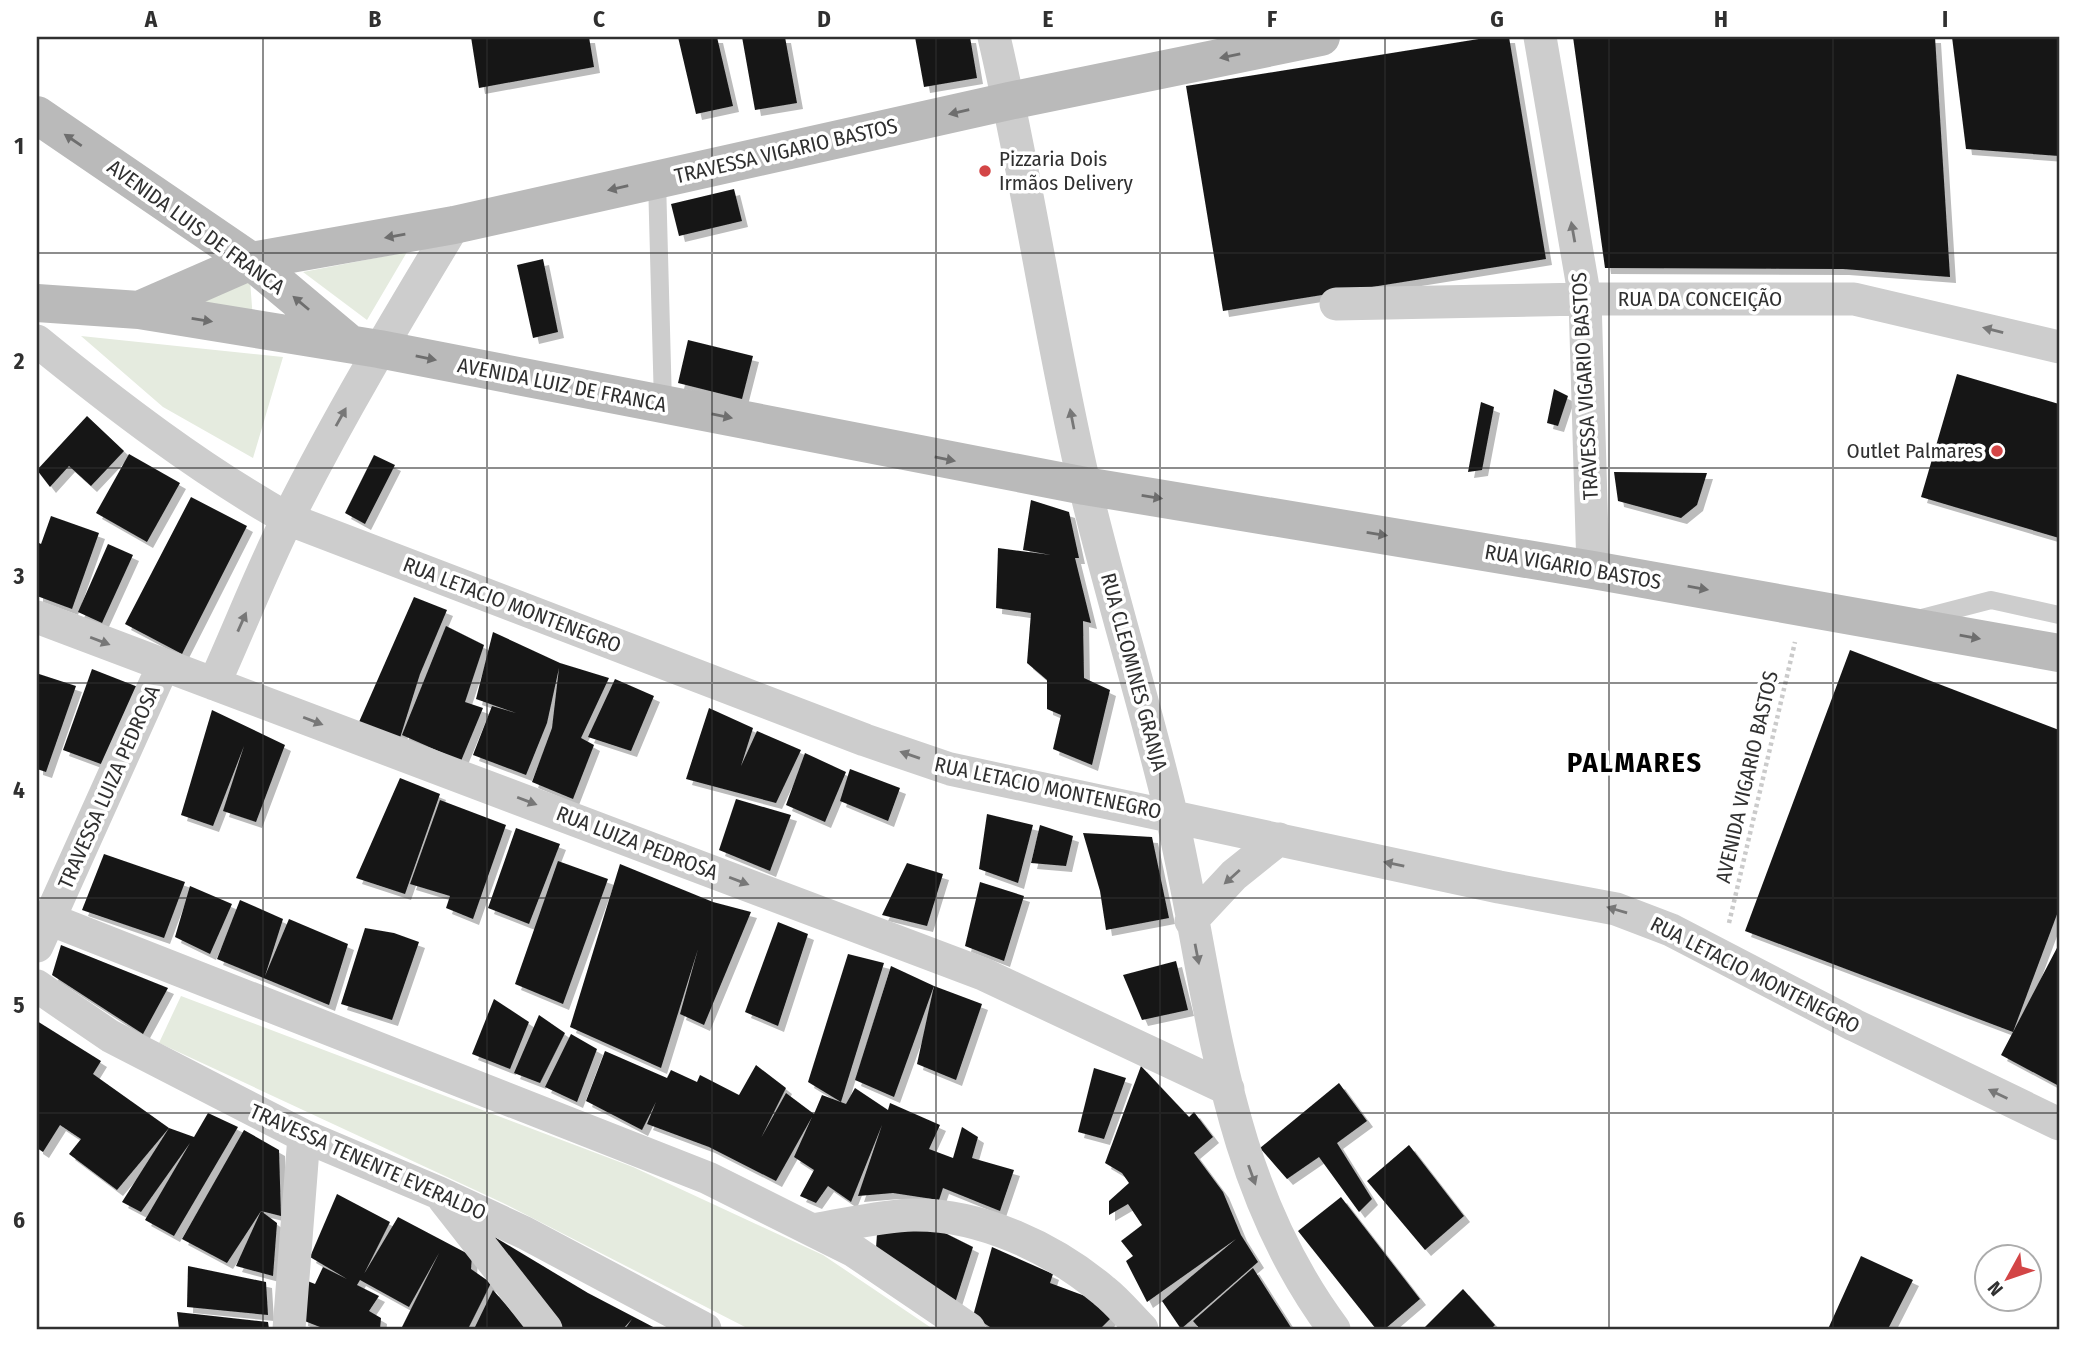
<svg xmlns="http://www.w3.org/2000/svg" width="2096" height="1366" font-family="'Fira Sans Condensed',sans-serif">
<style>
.green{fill:#e5ebdf}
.building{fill:#171717;filter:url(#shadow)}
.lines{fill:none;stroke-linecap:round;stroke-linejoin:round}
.path{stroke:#cacaca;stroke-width:4.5;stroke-dasharray:3.5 3.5;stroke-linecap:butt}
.service{stroke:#cdcdcd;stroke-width:18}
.minor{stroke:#cdcdcd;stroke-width:33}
.secondary{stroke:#bababa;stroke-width:38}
.oneway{fill:#6e6e6e}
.oneway2{fill:#777}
.grid{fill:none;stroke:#303030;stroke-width:2;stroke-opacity:0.55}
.poi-dot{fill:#d34546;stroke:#fff;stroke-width:2.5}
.labels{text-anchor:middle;stroke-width:7;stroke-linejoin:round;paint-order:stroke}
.street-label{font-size:21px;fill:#303030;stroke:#fff}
.poi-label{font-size:21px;fill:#303030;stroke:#fff;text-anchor:start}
.district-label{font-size:28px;font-weight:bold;letter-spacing:2px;fill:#000;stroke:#fff}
.neatline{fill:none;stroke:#303030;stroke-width:2.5}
.grid-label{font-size:23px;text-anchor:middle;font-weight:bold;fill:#303030}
</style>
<defs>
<filter id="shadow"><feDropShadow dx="6" dy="6" stdDeviation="0" flood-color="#0004"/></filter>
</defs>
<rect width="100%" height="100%" fill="#fff"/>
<path class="green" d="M407,252L367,320L303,272Z
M250,280L253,320L145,303Z
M81,336L283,357L253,458L163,407Z
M181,996L633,1167L823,1255L933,1329H749L503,1203L159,1043Z"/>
<path class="building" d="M471,37H589L594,67L479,88Z
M678,37H717L733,106L696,114Z
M742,37H785L797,103L755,110Z
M915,37H970L977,78L924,87Z
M1491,37H1509L1546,259L1223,311L1186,86Z
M1573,37H1935L1950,277L1843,269L1605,268Z
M1952,37H2059V156L1966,149Z
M734,189L742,221L679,236L671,204Z
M543,259L558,332L533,338L517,265Z
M688,340L753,356L742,399L678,383Z
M1957,374L2059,404V538L1921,497Z
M1554,389L1568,396L1558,426L1547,423Z
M1481,402L1494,407L1482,470L1468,472Z
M87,416L124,451L91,486L69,466L50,487L37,470Z
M129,454L180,483L147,542L96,513Z
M374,455L395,465L365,524L345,513Z
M1614,472L1707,473L1697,505L1681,518L1618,501Z
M191,497L247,526L182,654L125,624Z
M1031,500L1069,512L1079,558H1075L1091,623L1083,621L1084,678L1110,690L1092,765L1053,749L1061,715L1047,709V680L1027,663L1031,613L996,608L998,548L1051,555L1023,550Z
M51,516L99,533L72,609L37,596V542L41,544Z
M108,544L133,555L102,623L78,612Z
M414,597L447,610L420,674L399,741L359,722Z
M446,626L484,645L465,702L483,708L461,761L402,735Z
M493,632L560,663L609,678L581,738L594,745L573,799L532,782L552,728L559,668L547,723L526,775L473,755L492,706L516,713L476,699Z
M1850,650L2059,730V909L2013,1032L2059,944V1086L2001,1055L2013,1032L1745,931Z
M92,669L138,687L109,767L63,750Z
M39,674L76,686L46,772L37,769Z
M615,679L654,696L631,751L588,737Z
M709,708L753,728L741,766L757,731L801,750L776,803L686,779Z
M212,710L285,745L256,822L223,811L244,746L213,826L181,815Z
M805,753L846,772L825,822L786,805Z
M850,769L900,788L888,821L840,801Z
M400,778L440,794L405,894L356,878Z
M736,799L791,815L770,871L719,850Z
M440,800L506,825L473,919L446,908L450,896L410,884Z
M987,814L1033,825L1018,883L979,869Z
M1040,825L1073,836L1066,866L1031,863Z
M516,828L560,844L529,924L488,908Z
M1083,833L1152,837L1169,918L1106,930L1100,891Z
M104,854L185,882L164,938L82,910Z
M558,861L608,879L563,1004L515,984Z
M907,863L943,874L927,926L882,915Z
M620,864L713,902L751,912L704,1025L680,1014L698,949L661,1068L570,1027Z
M980,882L1024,896L1004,961L965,946Z
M190,886L232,904L210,954L175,937Z
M240,900L283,919L265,976L289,919L348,944L329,1005L217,959Z
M778,922L808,934L778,1026L745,1012Z
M365,928L394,933L419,942L392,1020L341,1004Z
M61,945L168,988L143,1034L52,975Z
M848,954L884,963L841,1102L808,1082Z
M1176,961L1188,1010L1142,1020L1123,975Z
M891,966L934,986L894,1097L855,1080Z
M934,986L982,1004L956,1080L917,1064Z
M494,999L529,1022L510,1069L472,1054Z
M539,1015L565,1033L540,1083L514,1073Z
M37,1021L101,1061L93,1074L169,1128L117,1190L69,1154L81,1139L60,1125L43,1152L37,1148Z
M571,1034L597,1049L577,1102L545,1087Z
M605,1051L667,1078L671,1070L697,1082L700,1075L739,1095L756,1065L786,1088L761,1138L786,1093L814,1114L822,1095L846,1104L855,1088L888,1110L890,1103L940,1125L929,1149L953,1158L962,1127L978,1137L972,1158L1014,1170L1000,1211L943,1188L939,1200L893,1193L858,1196L882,1125L851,1202L828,1186L816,1203L800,1196L814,1170L794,1157L812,1117L776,1181L709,1147L647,1124L656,1102L642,1130L586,1101Z
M1141,1066L1189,1117L1194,1112L1213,1137L1194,1153L1223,1192L1241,1235L1258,1262L1181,1329L1162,1301L1236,1239L1147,1302L1126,1261L1133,1256L1121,1241L1142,1225L1128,1204L1109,1215V1201L1129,1183L1122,1173L1105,1163Z
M1094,1068L1126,1078L1104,1139L1078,1132Z
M1339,1083L1367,1121L1337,1143L1372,1199L1359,1212L1319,1157L1287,1179L1260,1148Z
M208,1113L238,1127L174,1236L145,1220L190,1143L141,1212L122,1202L169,1128L194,1137Z
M244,1130L279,1150L281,1216L261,1211L227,1263L182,1239Z
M1409,1145L1464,1216L1425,1250L1367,1181Z
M337,1194L390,1222L364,1274L398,1217L472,1256L471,1269L491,1283L468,1329H401L439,1253L409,1307L360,1280L357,1285L379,1296L369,1311L381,1318L380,1329H325L302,1320L305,1280L315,1284L323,1267L347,1279L310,1257Z
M1341,1197L1420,1299L1385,1329H1376L1298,1231Z
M261,1211L277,1223L273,1276L236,1266Z
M931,1226L973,1247L955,1303L876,1248L877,1234Z
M493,1236L588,1293L657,1329H625L632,1319L623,1329H560Z
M992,1247L1053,1274L1050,1283L1085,1296L1112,1317L1100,1329H993L973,1316Z
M1861,1256L1913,1280L1888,1329H1828Z
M188,1266L266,1282L268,1315L187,1307Z
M1253,1268L1292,1329H1200L1193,1321Z
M1463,1289L1495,1325L1491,1329H1423Z
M493,1290L527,1329H474Z
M177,1312L268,1322L269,1329H179Z"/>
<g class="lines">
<path class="path" d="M1729,923L1795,642"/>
<path class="service" d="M657,180L663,404
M1918,619L1991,600L2059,615"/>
<path class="minor" d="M994,37C1029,186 1050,338 1085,487C1111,596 1145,704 1171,813C1213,993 1219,1175 1334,1329
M1540,37L1585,299L1593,570
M1336,304L1585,299H1854L2059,347
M37,341C117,406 198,468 288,519L865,740L950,769L1499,887L1616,909L1671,930L1854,1025L2059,1124
M37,617L983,974L1228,1089
M214,684C239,629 261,572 288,518C338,418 396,321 454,225
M49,919L708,1178L854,1251L969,1329
M1191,921L1234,875L1279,839
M37,946L163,666
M37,986L110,1036L304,1136L439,1193L525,1233L705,1329
M444,1199L546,1329
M812,1230C845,1225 880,1216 913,1215C981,1214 1053,1248 1104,1291C1118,1302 1130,1317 1142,1329
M289,1329L304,1136"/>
<path class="secondary" d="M37,115L251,261L350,344
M37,303L139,310L379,349L1085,486L1593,570L2059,653
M139,310L251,261L454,225L1009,101L1321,37"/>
</g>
<defs><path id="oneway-solid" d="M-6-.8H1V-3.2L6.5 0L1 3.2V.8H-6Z" transform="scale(1.75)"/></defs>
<g class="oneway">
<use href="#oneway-solid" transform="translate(1230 56) rotate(168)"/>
<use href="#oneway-solid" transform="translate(959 112) rotate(167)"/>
<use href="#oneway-solid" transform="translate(73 140) rotate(-146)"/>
<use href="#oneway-solid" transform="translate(618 188) rotate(167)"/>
<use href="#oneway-solid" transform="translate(395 236) rotate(170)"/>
<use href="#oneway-solid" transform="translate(301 303) rotate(-140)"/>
<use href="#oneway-solid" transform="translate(202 320) rotate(9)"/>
<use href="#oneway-solid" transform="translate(426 358) rotate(11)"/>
<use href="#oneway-solid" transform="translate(722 416) rotate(11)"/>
<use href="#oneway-solid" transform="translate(945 459) rotate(11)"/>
<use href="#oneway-solid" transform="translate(1152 497) rotate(9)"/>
<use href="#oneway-solid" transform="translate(1377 534) rotate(9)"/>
<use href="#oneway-solid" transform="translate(1698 588) rotate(10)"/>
<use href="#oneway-solid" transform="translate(1970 637) rotate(10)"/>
</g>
<g class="oneway2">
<use href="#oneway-solid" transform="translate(1573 232) rotate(-100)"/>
<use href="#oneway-solid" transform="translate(1993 330) rotate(-166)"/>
<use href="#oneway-solid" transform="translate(341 417) rotate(-61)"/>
<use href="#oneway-solid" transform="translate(1072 419) rotate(-101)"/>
<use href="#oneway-solid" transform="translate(242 622) rotate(-66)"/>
<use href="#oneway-solid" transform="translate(100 641) rotate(21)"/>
<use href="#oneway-solid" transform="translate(313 721) rotate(21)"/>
<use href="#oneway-solid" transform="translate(910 755) rotate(-161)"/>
<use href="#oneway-solid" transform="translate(527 801) rotate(21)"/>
<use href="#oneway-solid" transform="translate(1394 864) rotate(-168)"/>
<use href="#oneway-solid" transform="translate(1232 877) rotate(138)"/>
<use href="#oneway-solid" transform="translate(739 881) rotate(21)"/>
<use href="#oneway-solid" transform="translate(1617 910) rotate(-164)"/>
<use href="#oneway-solid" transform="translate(1197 954) rotate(79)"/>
<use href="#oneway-solid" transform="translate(1998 1094) rotate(-154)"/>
<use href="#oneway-solid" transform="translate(1252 1175) rotate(70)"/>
</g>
<path class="grid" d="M263,37V1329M487,37V1329M712,37V1329M936,37V1329M1160,37V1329M1385,37V1329M1609,37V1329M1833,37V1329M37,253H2059M37,468H2059M37,683H2059M37,898H2059M37,1113H2059"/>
<g class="poi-dot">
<circle cx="985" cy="171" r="7"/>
<circle cx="1997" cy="451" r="7"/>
</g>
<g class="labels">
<g class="street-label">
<text transform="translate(786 151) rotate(-13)" y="7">TRAVESSA VIGARIO BASTOS</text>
<text transform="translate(196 227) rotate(36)" y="7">AVENIDA LUIS DE FRANCA</text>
<text x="1700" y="306">RUA DA CONCEIÇÃO</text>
<text transform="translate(562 385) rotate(11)" y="7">AVENIDA LUIZ DE FRANCA</text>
<text transform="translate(1585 386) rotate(-93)" y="7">TRAVESSA VIGARIO BASTOS</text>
<text transform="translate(1573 567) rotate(10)" y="7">RUA VIGARIO BASTOS</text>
<text transform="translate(512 605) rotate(21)" y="7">RUA LETACIO MONTENEGRO</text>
<text transform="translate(1134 672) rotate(75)" y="7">RUA CLEOMINES GRANJA</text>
<text transform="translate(1747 777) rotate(-77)" y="7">AVENIDA VIGARIO BASTOS</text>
<text transform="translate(109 787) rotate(-66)" y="7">TRAVESSA LUIZA PEDROSA</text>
<text transform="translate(1048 788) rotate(12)" y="7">RUA LETACIO MONTENEGRO</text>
<text transform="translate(637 843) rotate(21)" y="7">RUA LUIZA PEDROSA</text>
<text transform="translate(1755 975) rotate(27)" y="7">RUA LETACIO MONTENEGRO</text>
<text transform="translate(368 1162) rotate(24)" y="7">TRAVESSA TENENTE EVERALDO</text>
</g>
<g class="poi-label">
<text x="999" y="166">Pizzaria Dois<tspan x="999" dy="24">Irmãos Delivery</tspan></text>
<text x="1983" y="458" text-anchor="end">Outlet Palmares</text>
</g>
<g class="district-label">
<text x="1635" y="772">PALMARES</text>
</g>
</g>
<rect width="2096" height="1366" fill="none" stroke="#ffffff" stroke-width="77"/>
<g transform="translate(2008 1278) rotate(230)"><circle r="33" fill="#ffffff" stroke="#acacac" stroke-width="2"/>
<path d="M0-5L12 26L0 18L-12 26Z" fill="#d34546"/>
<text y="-10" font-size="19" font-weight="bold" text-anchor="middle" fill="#303030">N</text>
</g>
<rect x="38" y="38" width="2020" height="1290" class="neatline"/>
<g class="grid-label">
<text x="151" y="27">A</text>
<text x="375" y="27">B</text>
<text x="599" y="27">C</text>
<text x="824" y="27">D</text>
<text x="1048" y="27">E</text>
<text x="1272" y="27">F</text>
<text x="1497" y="27">G</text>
<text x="1721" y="27">H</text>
<text x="1945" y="27">I</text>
<text x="19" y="154">1</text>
<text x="19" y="369">2</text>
<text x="19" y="584">3</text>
<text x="19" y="798">4</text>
<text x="19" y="1013">5</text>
<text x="19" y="1228">6</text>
</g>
</svg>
